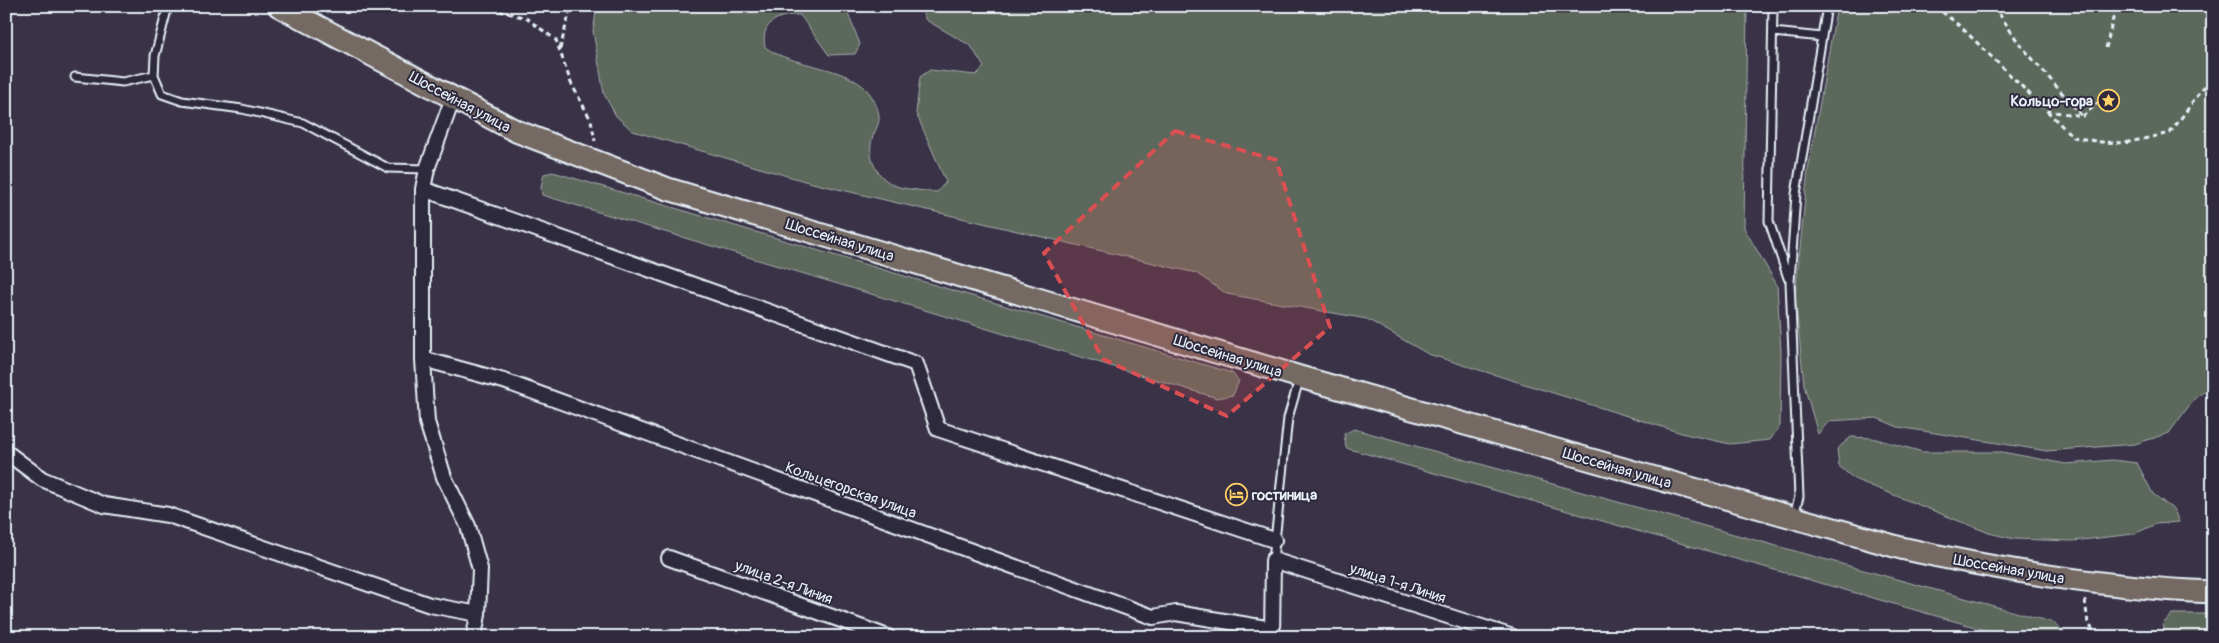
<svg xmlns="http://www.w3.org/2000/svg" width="2219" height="643" font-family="Pangolin,sans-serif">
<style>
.green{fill:#5d685c;stroke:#a2acaa}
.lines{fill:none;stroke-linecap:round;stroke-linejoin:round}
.service-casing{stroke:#e8f1f8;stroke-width:11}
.minor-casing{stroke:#e8f1f8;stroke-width:18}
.primary-casing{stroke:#e8f1f8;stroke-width:25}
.path{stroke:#e8f1f8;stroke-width:3;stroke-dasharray:5 4;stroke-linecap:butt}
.service{stroke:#2f2a3d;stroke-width:7}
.minor{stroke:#2f2a3d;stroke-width:14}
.primary{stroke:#756964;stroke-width:21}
.marked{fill:#da5052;fill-opacity:0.2;stroke:#da5052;stroke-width:4;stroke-dasharray:10 6;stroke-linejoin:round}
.labels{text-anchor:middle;stroke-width:4;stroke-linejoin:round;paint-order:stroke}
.poi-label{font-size:15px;font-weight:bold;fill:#e8f1f8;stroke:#2f2a3d;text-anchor:end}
.street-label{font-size:15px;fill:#e8f1f8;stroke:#2f2a3d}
</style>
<rect width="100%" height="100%" fill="#3a3348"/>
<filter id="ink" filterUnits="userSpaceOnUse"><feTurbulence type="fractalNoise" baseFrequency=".02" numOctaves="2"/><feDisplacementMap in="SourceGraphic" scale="10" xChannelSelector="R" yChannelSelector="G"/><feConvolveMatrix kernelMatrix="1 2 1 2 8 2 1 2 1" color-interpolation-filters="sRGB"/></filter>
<g filter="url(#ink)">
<path class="green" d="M597,6H845L860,44L855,54L829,55L800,15C778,14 760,23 765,47C792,67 837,64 864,87C871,93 879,108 879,117C880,124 874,132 872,139C866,161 880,183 903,188C914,190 926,191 937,192L946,182L916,113L920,77L930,70L976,75L984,67L971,46L926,20L919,6H1747L1744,228L1777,285L1781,352L1780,426L1770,440L1730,444L1685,434L1428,354L1367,319L1227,294L1196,273L808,182L633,131L616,116L604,94L593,31Z
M1837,6H2213V388L2202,393L2192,402L2169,433L2135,444L2047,451L1898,427L1877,418L1829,421L1818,434L1804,385L1795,296L1808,170Z
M553,172L1232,373L1239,381L1233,395L1217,398L542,195L541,187L544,174Z
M1354,429L2055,623L2064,632L2062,637H2010L1346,448L1344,434Z
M1851,437L1872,438L1923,452H2002L2066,464L2112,460L2137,463L2153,494L2174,510L2179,522L2156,524L2134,534L2073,541L2014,539L1989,533L1854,479L1839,466L1837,449Z
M2172,614H2213V637H2169L2165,634L2163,624Z"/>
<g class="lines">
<defs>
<path id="service" d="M168,6L155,56L154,75L162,94L182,101L242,109L303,123L388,168L427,169
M1773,6L1769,221L1788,278
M1773,32L1822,37
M75,77L123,82L154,75
M1794,515L1799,497L1790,282L1796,194L1827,6
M1273,560L1288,418L1299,380"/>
<path id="minor" d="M453,98L427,169L423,189V359L427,422L444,477L468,526L480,569L478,614L474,637
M423,189L916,364L938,429L1274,540
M423,359L504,381L1153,617L1176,613L1272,629
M6,452L42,479L104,505L168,515L430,605L478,614
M669,558L888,637
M1272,637L1273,560L1513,637"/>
<path id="primary" d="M279,6L516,131L668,189L1300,377L1901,548C2004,571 2107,588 2213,592"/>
</defs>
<use href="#service" class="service-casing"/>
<use href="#minor" class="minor-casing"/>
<use href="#primary" class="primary-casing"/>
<path class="path" d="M482,6L526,18L556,40L571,83L591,120L595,141
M1935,6L1961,27L2047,111L2083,116L2110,92
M1994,6L2018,42L2082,116
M2106,48L2116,6
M560,49L571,6
M2047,111L2073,137L2101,142L2125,143L2170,133L2213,75
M2085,600L2088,623L2098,637"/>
<use href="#service" class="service"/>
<use href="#minor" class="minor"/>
<use href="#primary" class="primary"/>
</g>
</g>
<path class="marked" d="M1175,131L1276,160L1330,327L1227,416L1103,359L1044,253Z"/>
<defs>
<symbol id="sight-ring" viewBox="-11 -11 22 22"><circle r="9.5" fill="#2f2a3d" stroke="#ffd166" stroke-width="1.5"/><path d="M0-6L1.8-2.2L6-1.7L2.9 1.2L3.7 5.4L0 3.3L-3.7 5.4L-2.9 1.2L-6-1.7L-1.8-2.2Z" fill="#ffd166"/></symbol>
<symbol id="hotel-ring" viewBox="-11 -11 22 22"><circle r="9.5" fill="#2f2a3d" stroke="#ffd166" stroke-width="1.5"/><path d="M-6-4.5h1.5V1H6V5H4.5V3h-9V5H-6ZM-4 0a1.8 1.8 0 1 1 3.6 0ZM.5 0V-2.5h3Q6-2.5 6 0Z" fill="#ffd166"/></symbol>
</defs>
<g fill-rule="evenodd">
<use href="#sight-ring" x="2096" y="88" width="25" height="25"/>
<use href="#hotel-ring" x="1224" y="482" width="25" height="25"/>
</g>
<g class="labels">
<g class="poi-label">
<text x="2093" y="106">Кольцо-гора</text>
<text x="1252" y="500" text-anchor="start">гостиница</text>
</g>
<g class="street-label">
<text transform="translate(460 102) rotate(28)" y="5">Шоссейная улица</text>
<text transform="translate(840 240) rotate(17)" y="5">Шоссейная улица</text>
<text transform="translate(1228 356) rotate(17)" y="5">Шоссейная улица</text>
<text transform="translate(1617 468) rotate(16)" y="5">Шоссейная улица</text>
<text transform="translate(851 490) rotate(20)" y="5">Кольцегорская улица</text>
<text transform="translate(2009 569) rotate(10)" y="5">Шоссейная улица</text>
<text transform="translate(784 582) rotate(20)" y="5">улица 2-я Линия</text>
<text transform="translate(1398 583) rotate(18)" y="5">улица 1-я Линия</text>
</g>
</g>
<rect width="2219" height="643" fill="none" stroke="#2f2a3d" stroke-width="25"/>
<rect x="12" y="12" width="2194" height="618" fill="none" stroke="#e8f1f8" stroke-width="2" filter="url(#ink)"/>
</svg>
